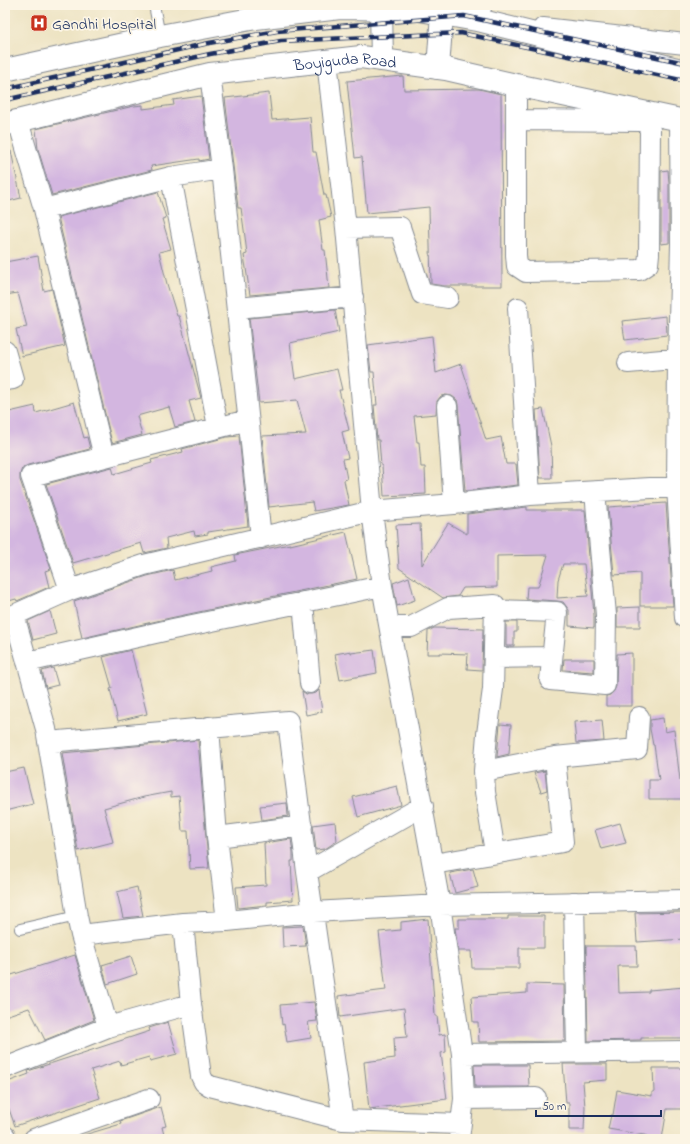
<svg xmlns="http://www.w3.org/2000/svg" width="690" height="1144" font-family="'Indie Flower',sans-serif">
<style>
.building{fill:#d3b6e0;fill-rule:evenodd}
.lines{fill:none;stroke-linecap:round;stroke-linejoin:round}
.lane-casing{stroke:#848990;stroke-width:12}
.street-casing{stroke:#848990;stroke-width:22}
.primary-casing{stroke:#848990;stroke-width:24}
.lane{stroke:#fff;stroke-width:10}
.street{stroke:#fff;stroke-width:20}
.primary{stroke:#fff;stroke-width:22}
.rail-casing{stroke:#1b2f5e;stroke-width:4.5}
.rail{stroke:#fcf5e5;stroke-width:3;stroke-dasharray:9;stroke-linecap:butt}
.labels{text-anchor:middle;stroke-width:3.5;stroke-linejoin:round;paint-order:stroke}
.poi-label{font-size:16px;fill:#1b2f5e;stroke:#fcf5e5;text-anchor:start}
.street-label{font-size:16px;fill:#1b2f5e;stroke:#fcf5e5}
</style>
<rect width="100%" height="100%" fill="#fcf5e5"/>
<filter id="ink" filterUnits="userSpaceOnUse"><feTurbulence type="fractalNoise" baseFrequency=".025" numOctaves="2"/><feDisplacementMap in="SourceGraphic" scale="8" xChannelSelector="R" yChannelSelector="G"/><feConvolveMatrix kernelMatrix="1 2 1 2 8 2 1 2 1" color-interpolation-filters="sRGB"/></filter>
<filter id="wash" filterUnits="userSpaceOnUse"><feTurbulence type="fractalNoise" baseFrequency=".012" numOctaves="4" result="noise"/><feDisplacementMap in="SourceGraphic" scale="16" xChannelSelector="R" yChannelSelector="G"/><feGaussianBlur stdDeviation="0.9" result="paint"/><feColorMatrix in="noise" values="0 0 0 0 0 0 0 0 0 0 0 0 0 0 0 0 0 1.4 0 .05"/><feComposite in="paint" operator="in"/></filter>
<g filter="url(#wash)">
<rect width="100%" height="100%" fill="#ede3c2"/>
<g id="blocks">
<path class="building" d="M403,76L404,90L479,89L501,94L502,286H444L431,284L429,207L367,213L362,157L355,158L347,81Z
M269,93L272,120L310,117L313,152H316L324,195H326L331,217L319,220L323,250H325L329,288L250,295L244,255L247,254L245,237L241,208H238L225,98Z
M201,96L209,159L199,161V159L151,166L152,170L52,195L38,149L36,129L134,106L143,105V109L174,105L173,100Z
M5,151H11L21,198L5,202Z
M668,170L669,183V243L661,244V171Z
M158,192L166,218L162,219L171,249L159,252L167,284L177,316H179L201,398L189,401L195,422L175,427L169,407L137,416L142,435L112,443L58,217Z
M38,256L44,291L52,289L65,346L22,356L16,329L27,327L18,293L5,295V262Z
M335,310L339,332L290,343L295,379L337,369L342,390H339L349,430L342,432L348,458L343,459L347,479L344,480L349,505L314,511L312,502L269,507L262,436L306,434L297,400L259,403L249,318Z
M666,316L667,335L625,340L622,321Z
M432,336L436,373L461,364L486,440L501,437L506,464H516L518,485L465,491L458,405L457,400L452,396L446,395L441,396L437,401L436,414L414,416L417,442H419L421,467H425L426,494L384,496L382,466H381L379,440H377L374,405H377L374,372H371L368,345Z
M74,402L84,438L87,437L90,449L28,465L22,468L20,474V480L51,569L45,571L49,587L17,601L16,599L5,602V413L35,406L36,413Z
M543,409L551,446L552,478H540L536,410Z
M239,436L248,526L208,532V534L195,536L194,531L166,538L167,548L144,553L141,543L73,563L46,484L112,467L114,474L152,463L151,460L183,452L182,449L227,437Z
M666,503L673,606H640V573L614,575L608,507Z
M527,507V510H585L594,615V628L569,626V610L563,602L557,601L526,599L527,587H538L548,555L497,556V587L463,588L458,596L443,598L399,568L396,525L420,524L422,565L448,523L467,534V514ZM563,564H584L588,596L557,598L558,580Z
M346,532L357,579L170,618L82,638L74,601L147,576L173,570L175,580L212,571L211,567L236,561L235,555L290,544V545Z
M409,577L415,600L397,606L393,583Z
M640,607V627H617V608Z
M50,611L56,634L33,640L28,621Z
M506,622H517V632H514V646H506Z
M434,628L483,629L482,670L467,669L468,654L440,653V654H427L428,631Z
M131,650L147,714L118,721L110,689L112,688L103,657Z
M374,650L377,673L340,680L335,654L351,651V653Z
M632,653V706H606V696L610,695L614,691L616,686L617,654Z
M564,659H594V672L563,670Z
M53,668L58,685L46,688L42,671Z
M319,690L322,712L306,715L302,691L306,694H311L316,693Z
M663,718L665,732L674,730L680,780H684V799H649V780H659L654,745H653L650,729V720Z
M602,720L604,741L576,743L574,722Z
M500,724L511,725L509,754L497,757Z
M198,740L206,838L209,868L190,869L188,831H182L179,796L171,797V792L144,797L104,808L113,842L78,851L62,753Z
M24,768L33,804L5,811V772Z
M545,771L547,790L541,792L534,773Z
M397,786L401,805L358,817L353,797Z
M287,803L288,816L262,820L260,806Z
M335,822L337,841L325,849L316,850L313,825Z
M620,823L626,843L601,849L595,830Z
M291,839L293,853V861H291L293,900L267,902V905L238,908L236,887L266,885L264,843Z
M473,869L478,887L455,893L450,873Z
M137,887L143,916L123,918L117,892Z
M684,912L685,939L637,942L635,913Z
M508,916H544V948H519V968H472L471,951H458L455,928H459V919H508Z
M428,919L435,1016H437L439,1035L445,1034L446,1052L441,1053L447,1099L369,1109L364,1062L395,1058L394,1038L407,1037L404,1008L340,1017L338,996L386,990L379,932L401,930V922Z
M303,926L306,946L283,947L282,927Z
M586,946H636L637,966H618L619,993L649,992V990L685,987V1038H641V1040L588,1041Z
M75,955L94,1020L45,1040L29,1008L5,1016V977Z
M131,956L137,974L107,984L102,965Z
M527,984L564,985L565,1041L479,1042L478,1022H473L471,997L527,993Z
M314,1002L317,1021L308,1022L311,1038L287,1042L284,1024L282,1025L280,1005Z
M168,1022L177,1054L150,1061L149,1057L121,1065L120,1061L91,1070L100,1098L15,1126L5,1098V1083L29,1074L28,1071L150,1031L149,1028Z
M563,1064H607V1080L583,1082L585,1107L584,1130H569V1103H566Z
M474,1065H528L529,1087H475Z
M653,1068H685V1109H667L662,1139H647V1136L644,1135L608,1129L611,1115H613L617,1090L652,1096V1092H654Z
M161,1107L166,1126L162,1127L165,1139H84V1135L121,1124L120,1121Z"/>
</g>
</g>
<g filter="url(#ink)">
<use href="#blocks" fill-opacity="0" stroke="#848990" stroke-width="1"/>
<g class="lines">
<defs>
<path id="lane" d="M154,5L160,36
M20,929L77,916"/>
<path id="street" d="M476,20L482,5
M543,28L685,44
M327,61L346,228L372,511L382,586L440,905L462,1054L464,1099L459,1139
M210,74L222,169L261,538
M516,85V255L517,266L526,272L639,270L648,264L649,254L650,130L647,124L642,121L516,120
M680,120L681,244L678,359L677,487L685,618
M18,121L44,209L104,457
M171,177L218,427
M44,209L171,177L222,169
M346,228L400,227L422,294L448,298
M237,308L353,297
M518,308L530,495
M5,351L13,379L5,380
M628,363L685,358
M447,406L454,504
M70,590L31,476L248,420
M303,602L310,683
M495,610L557,612L550,680L605,685L606,615L595,492
M14,615L46,729L77,916L81,935L108,1027
M5,619L70,590L144,565L372,511L454,504L530,495L685,486
M390,627H411L448,608L495,605L493,689L487,734L484,771L485,792L495,852
M494,658L552,657
M27,662L173,629L382,586
M209,727L217,837L227,921
M48,742L288,721L307,872L343,1120L461,1124
M484,771L555,757L637,749L639,717
M217,837L302,826
M433,864L563,842L555,757
M307,872L423,806
M574,902L577,1052
M183,923L191,1004L201,1076L204,1082L210,1086L343,1120
M81,935L183,923L227,921L313,912L440,905L685,900
M462,1054L685,1051
M5,1068L108,1027L191,1004
M464,1099L536,1098
M5,1136L6,1139
M34,1139L149,1099"/>
<g id="primary">
<path d="M381,9L382,60"/>
<path d="M438,68L442,14"/>
<path d="M5,70L160,36L256,18L340,8L414,9L482,21L685,71"/>
<path id="s1" d="M5,124L210,74L361,57L446,69L516,85L685,121"/>
</g>
</defs>
<use href="#lane" class="lane-casing"/>
<use href="#street" class="street-casing"/>
<use href="#primary" class="primary-casing"/>
<use href="#lane" class="lane"/>
<use href="#street" class="street"/>
<use href="#primary" class="primary"/>
<defs>
<path id="rail" d="M5,89L209,43L277,31L464,16L685,63
M5,100L210,54L281,41L461,33L685,81"/>
</defs>
<use href="#rail" class="rail-casing"/>
<use href="#rail" class="rail"/>
</g>
</g>
<defs>
<symbol id="hospital-square" viewBox="-11 -11 22 22"><rect x="-9" y="-9" width="18" height="18" rx="4" fill="#c8321e" stroke="#fcf5e5"/><path d="M-5-5h3v3.5h4V-5h3V5h-3V1.5h-4V5h-3Z" fill="#fff"/></symbol>
</defs>
<g fill-rule="evenodd">
<use href="#hospital-square" x="29" y="13" width="20" height="20"/>
</g>
<g class="labels">
<g class="poi-label">
<text x="52" y="29">Gandhi Hospital</text>
</g>
<g class="street-label">
<text dy="6" stroke="none"><textPath href="#s1" startOffset="347">Boyiguda Road</textPath></text>
</g>
</g>
<rect width="690" height="1144" fill="none" stroke="#fcf5e5" stroke-width="20"/>
<path d="M536 1110v6h125v-6" fill="none" stroke="#1b2f5e" stroke-width="2"/>
<text x="542" y="1110" font-size="12" fill="#1b2f5e" stroke="#fcf5e5" stroke-width="3" paint-order="stroke">50 m</text>
</svg>
